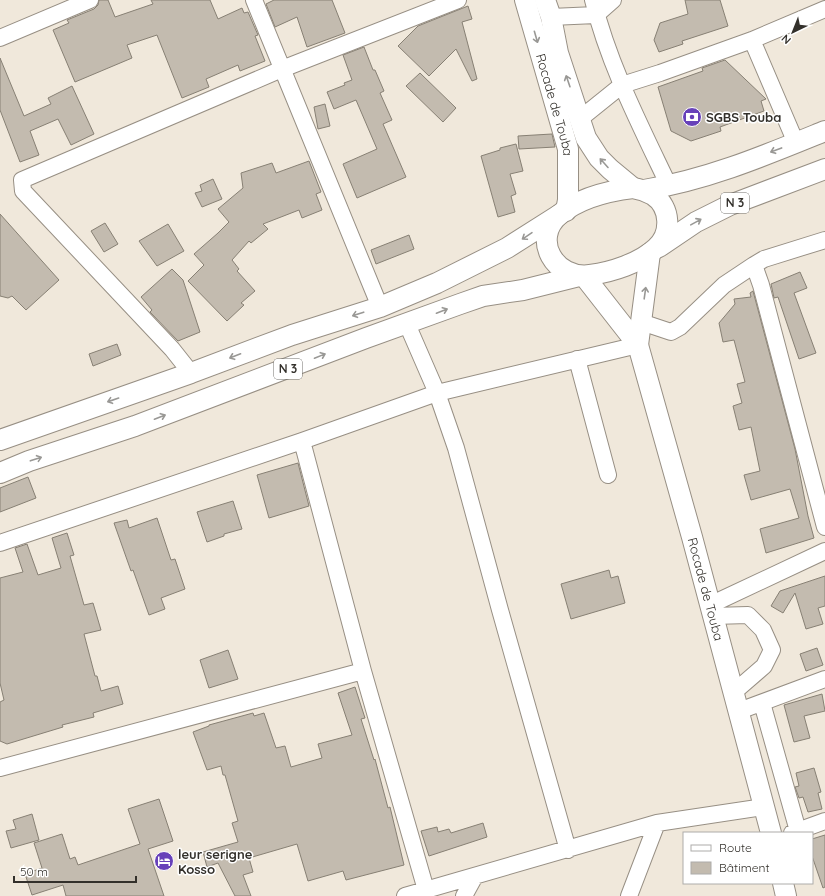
<svg xmlns="http://www.w3.org/2000/svg" width="825" height="896" font-family="Quicksand,sans-serif">
<style>
.building{fill:#c3bbaf;stroke:#878074}
.lines{fill:none;stroke-linecap:round;stroke-linejoin:round}
.minor-casing{stroke:#978f84;stroke-width:18}
.major-casing{stroke:#978f84;stroke-width:22}
.minor{stroke:#fff;stroke-width:16}
.major{stroke:#fff;stroke-width:20}
.oneway{stroke:#999895}
.labels{text-anchor:middle;stroke-width:3;stroke-linejoin:round;paint-order:stroke}
.shield{fill:#fff;stroke:#706e6b;stroke-width:1}
.shield-label{font-size:12px;font-weight:bold;fill:#33302b}
.street-label{font-size:13px;fill:#33302b;stroke:#fff}
.poi-label{font-size:13px;font-weight:bold;fill:#33302b;stroke:#fff;text-anchor:start}
</style>
<rect width="100%" height="100%" fill="#f0e8db"/>
<path class="building" d="M99,0H108L115,17L153,4L151,0H210L218,19L242,8L244,13L248,12L258,35L255,36L265,61L240,71L238,65L206,79L209,87L182,98L157,35L127,45L132,58L75,82L53,30L69,23L67,20L94,9L98,5Z
M274,0H332L345,33L307,47L297,17L275,27L266,4Z
M685,0H720L728,26L682,41L683,44L659,52L654,40L660,23L688,14Z
M468,6L472,19L462,22L477,79L472,81L456,49L429,76L398,46L418,26Z
M364,47L373,70H375L384,91L380,93L392,120L383,124L406,177L357,198L343,164L377,149L356,100L334,109L327,92L345,85L344,83L352,80L343,55Z
M0,58L24,116L51,104L48,98L72,86L94,134L71,145L58,119L30,131L39,155L20,162L0,110Z
M725,60L766,99L761,101L764,111L720,127L721,131L691,141L671,131L658,87L703,71L702,68Z
M420,73L456,108L443,122L406,86Z
M325,104L330,126L318,129L314,107Z
M552,134L555,147L519,149L518,136Z
M516,144L523,171L510,174L516,194L511,196L515,212L498,217L481,156L500,150V148Z
M309,161L321,192L316,194L322,210L302,218L299,210L263,224L268,229L251,243L249,241L232,260L239,269L237,271L255,291L241,303L244,305L227,321L188,281L204,265L194,254L218,233L229,222L218,209L243,188L241,173L272,163L276,173Z
M213,179L222,199L202,207L195,193L202,191L200,185Z
M0,214L59,280L26,310L12,296L8,298L0,296Z
M105,223L118,244L104,252L91,231Z
M168,224L184,251L157,266L139,241Z
M409,235L414,249L376,264L371,250Z
M172,269L183,280L200,332L178,341L150,312L152,310L141,297Z
M800,272L807,288L794,293L816,353L799,359L778,297L774,298L771,284Z
M753,291L795,449L808,516L814,538L766,553L760,529L799,518L790,489L751,500L744,475L760,471L751,427L739,430L733,406L742,403L737,384L745,382L734,340L723,342L719,323L735,304L734,299L751,297L750,293Z
M117,344L121,355L93,366L89,354Z
M298,463L309,506L269,518L257,475Z
M28,477L36,498L0,512V488Z
M233,501L242,529L224,534V536L207,542L197,512Z
M157,518L171,560L175,559L185,589L161,598L165,609L149,615L133,570L131,571L114,523L127,520L129,528Z
M67,533L74,555L70,556L84,605L93,603L101,630L84,634L95,676H97L101,691L118,686L123,704L93,713L94,717L62,725L63,727L7,744L0,741V702L4,700L0,683V578L23,572L15,548L27,544L38,575L61,568L52,538Z
M609,570L611,578L618,576L625,603L571,619L561,584Z
M825,576V606L818,608L823,624L806,629L795,593L783,613L771,606L780,591Z
M817,648L823,665L806,671L800,654Z
M228,650L238,679L209,688L200,660Z
M355,687L365,718L361,719L374,760L375,759L388,808L390,807L404,865L346,880L343,871L308,881L297,844L249,858L253,872L243,875L251,896H235L218,863L207,867L203,852L238,842L232,823L238,821L225,775H223L221,766L207,770L193,732L209,726V725L253,713L254,716L264,713L276,748L285,746L291,767L322,758L318,744L352,735L338,693Z
M822,694L825,711L804,716L810,738L794,742L784,705Z
M814,768L821,792L818,793L822,809L808,812L803,797L799,798L795,787L799,786L796,773Z
M159,799L173,841L148,849L164,896H66L63,885L32,895L25,874L42,868L34,843L62,834L70,859L75,857L78,865L140,844L128,809Z
M32,814L39,840L11,848L6,831L16,829L13,820Z
M483,823L487,837L429,856L421,831L437,827L438,832L449,829L451,833Z
M825,835V887L823,888L812,856V839Z"/>
<g class="lines">
<defs>
<path id="minor" d="M254,0L380,307
M593,0C608,63 641,127 669,186
M551,17L596,15L613,0
M0,38L90,0
M752,40L796,143
M581,118L622,85L660,73L752,40L825,9
M754,265L761,285L825,527
M641,322L671,332L680,327L724,285L754,265L764,259L825,240
M407,324L437,393L456,448L500,610L568,850
M577,359L608,475
M191,373L172,349L23,191L22,180L282,69L458,0
M302,441L363,671L426,890
M0,543L302,441L437,393L638,345
M710,605L825,551
M713,616L748,615L763,630L772,650L764,666L734,692
M762,703L798,831
M739,711L825,679
M0,768L363,671
M792,833L825,821
M405,896L657,823L764,807
M464,896L475,876
M629,896L657,823"/>
<g id="major">
<path id="s1" d="M525,0L568,149V200L566,211"/>
<path d="M545,0L551,17L558,53L586,138L599,158L610,169L633,188"/>
<path d="M633,188C640,189 646,191 653,195C671,207 672,234 656,248C640,263 612,272 590,275C555,280 531,239 559,215C579,198 608,191 633,188Z"/>
<path d="M644,190C707,180 766,155 825,131"/>
<path d="M659,247L696,222L730,205L825,169"/>
<path id="s2" d="M584,276L638,345L692,537L771,833"/>
<path d="M638,345L650,253"/>
<path d="M0,440L191,373L292,335L380,307L437,283L507,248L559,215"/>
<path d="M0,473L29,461L135,426L366,338L460,304L483,296L523,290L579,276"/>
<path d="M783,883L786,896"/>
</g>
</defs>
<use href="#minor" class="minor-casing"/>
<use href="#major" class="major-casing"/>
<use href="#minor" class="minor"/>
<use href="#major" class="major"/>
</g>
<defs><path id="oneway-shaft" d="M-6 0H5M1.5-3L5.5 0L1.5 3" fill="none" stroke-width="1.6" stroke-linecap="round" stroke-linejoin="round"/></defs>
<g class="oneway">
<use href="#oneway-shaft" transform="translate(536 37) rotate(74)"/>
<use href="#oneway-shaft" transform="translate(568 81) rotate(-109)"/>
<use href="#oneway-shaft" transform="translate(776 150) rotate(160)"/>
<use href="#oneway-shaft" transform="translate(604 163) rotate(-132)"/>
<use href="#oneway-shaft" transform="translate(696 222) rotate(-29)"/>
<use href="#oneway-shaft" transform="translate(527 236) rotate(146)"/>
<use href="#oneway-shaft" transform="translate(645 293) rotate(-82)"/>
<use href="#oneway-shaft" transform="translate(442 311) rotate(-21)"/>
<use href="#oneway-shaft" transform="translate(358 314) rotate(162)"/>
<use href="#oneway-shaft" transform="translate(235 356) rotate(159)"/>
<use href="#oneway-shaft" transform="translate(320 356) rotate(-22)"/>
<use href="#oneway-shaft" transform="translate(113 400) rotate(161)"/>
<use href="#oneway-shaft" transform="translate(160 417) rotate(-21)"/>
<use href="#oneway-shaft" transform="translate(36 459) rotate(-18)"/>
</g>
<defs>
<symbol id="bank-disc" viewBox="-11 -11 22 22"><circle r="9.5" fill="#6741b9" stroke="#fff"/><path d="M-6-4H6V4H-6ZM0-2.3a2.3 2.3 0 1 0 0 4.6a2.3 2.3 0 1 0 0-4.6Z" fill="#fff"/></symbol>
<symbol id="hotel-disc" viewBox="-11 -11 22 22"><circle r="9.5" fill="#6741b9" stroke="#fff"/><path d="M-6-4.5h1.5V1H6V5H4.5V3h-9V5H-6ZM-4 0a1.8 1.8 0 1 1 3.6 0ZM.5 0V-2.5h3Q6-2.5 6 0Z" fill="#fff"/></symbol>
</defs>
<g fill-rule="evenodd">
<use href="#bank-disc" x="681" y="106" width="22" height="22"/>
<use href="#hotel-disc" x="153" y="850" width="22" height="22"/>
</g>
<g class="labels">
<g class="shield">
<rect x="721" y="193" width="28" height="20" rx="3"/>
<rect x="274" y="359" width="28" height="20" rx="3"/>
</g>
<g class="shield-label">
<text x="735" y="207">N 3</text>
<text x="288" y="373">N 3</text>
</g>
<g class="street-label">
<text dy="5" stroke="none"><textPath href="#s1" startOffset="109">Rocade de Touba</textPath></text>
<text dy="5" stroke="none"><textPath href="#s2" startOffset="341">Rocade de Touba</textPath></text>
</g>
<g class="poi-label">
<text x="706" y="122">SGBS Touba</text>
<text x="178" y="859">leur serigne<tspan x="178" dy="15">Kosso</tspan></text>
</g>
</g>
<rect x="683" y="832" width="130" height="52" fill="#ffffff" stroke="#adacaa"/>
<rect x="691" y="845" width="20" height="6" fill="#ffffff" stroke="#adacaa"/>
<text x="719" y="852" font-size="12" fill="#33302b">Route</text>
<rect x="691" y="862" width="20" height="12" fill="#c3bbaf" stroke="#adacaa"/>
<text x="719" y="872" font-size="12" fill="#33302b">Bâtiment</text>
<g transform="translate(793 32) rotate(223)" stroke="#ffffff" stroke-width="3" paint-order="stroke">
<path d="M0-3L7 15L0 10L-7 15Z" fill="#33302b"/>
<text y="-6" font-size="11" font-weight="bold" text-anchor="middle" fill="#33302b">N</text>
</g>
<path d="M14 876v6h122v-6" fill="none" stroke="#33302b" stroke-width="2"/>
<text x="20" y="876" font-size="12" fill="#33302b" stroke="#ffffff" stroke-width="3" paint-order="stroke">50 m</text>
</svg>
